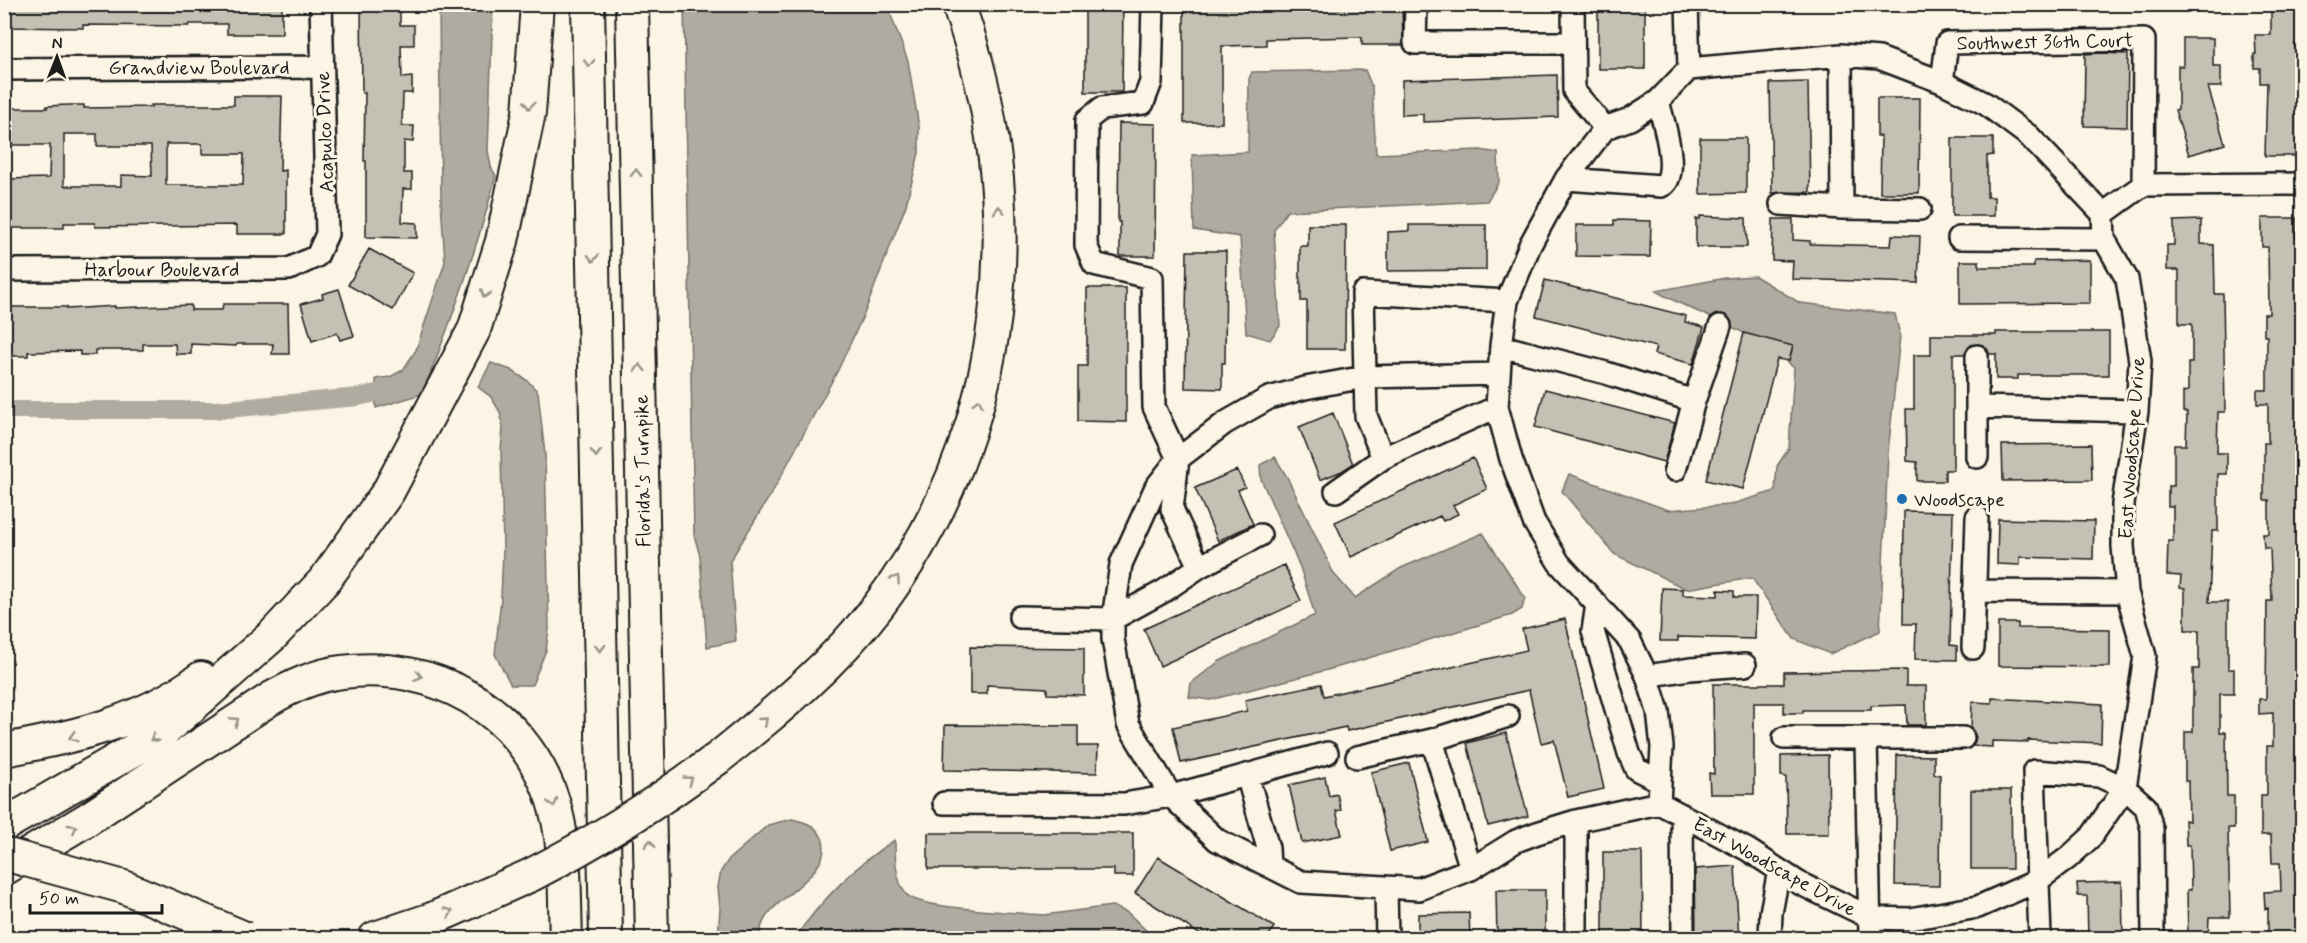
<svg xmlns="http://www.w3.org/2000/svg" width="2307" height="943" font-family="Mynerve,sans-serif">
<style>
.water{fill:#b0aba1;stroke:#75726c;stroke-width:1.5}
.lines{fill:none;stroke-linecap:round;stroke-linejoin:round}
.canal{stroke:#b0aba1;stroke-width:18}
.building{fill:#c4c0b3;stroke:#1c1c1c;stroke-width:1.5;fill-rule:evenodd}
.minor-casing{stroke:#1c1c1c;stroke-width:26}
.highway-casing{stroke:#1c1c1c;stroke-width:36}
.minor{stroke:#fcf5e5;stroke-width:21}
.highway{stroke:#fcf5e5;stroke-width:32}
.highway-bridge-casing{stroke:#1c1c1c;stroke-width:36;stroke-linecap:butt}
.highway-bridge{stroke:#fcf5e5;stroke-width:32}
.oneway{stroke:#97938b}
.poi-dot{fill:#1f6fb2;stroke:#fcf5e5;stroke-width:2}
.labels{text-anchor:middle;stroke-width:6;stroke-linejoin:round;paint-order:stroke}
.street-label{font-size:20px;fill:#1c1c1c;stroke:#fcf5e5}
.poi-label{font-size:20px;fill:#1c1c1c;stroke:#fcf5e5;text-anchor:start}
</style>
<rect width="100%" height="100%" fill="#fcf5e5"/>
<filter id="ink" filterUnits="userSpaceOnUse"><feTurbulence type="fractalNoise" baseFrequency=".0167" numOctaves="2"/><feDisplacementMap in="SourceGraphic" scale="12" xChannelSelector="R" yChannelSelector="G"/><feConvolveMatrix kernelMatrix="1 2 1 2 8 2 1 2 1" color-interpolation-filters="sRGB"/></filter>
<g filter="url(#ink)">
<path class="water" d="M439,5H493L488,151L491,167L496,176C476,252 452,321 422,394L376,408V379L390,377L403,370L416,350L445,262L441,202Z
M684,5H887L908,61L919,127V153L906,205L864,314L838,370L773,491L730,561L736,641L707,647L700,556L694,535Z
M1365,70L1372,87L1376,154L1480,150L1498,153L1499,182L1487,201L1287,211L1274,230L1280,326L1270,340L1246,333L1240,237L1194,230L1192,155L1248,152L1249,79L1252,72Z
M1755,276L1800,303L1895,314L1900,335L1888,453L1880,631L1830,654L1794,639L1752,578L1686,589L1614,554L1562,491L1569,474L1668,510L1729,505L1775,491L1777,466L1789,448L1794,368C1756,330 1701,317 1656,291L1725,278Z
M491,363L511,370L528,381L538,392L545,455L549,629L546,650L532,685H511L495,654L501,598L503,550L501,450L503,428L500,412L491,397L478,387Z
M1275,457L1287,477L1334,574L1355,598L1401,568L1483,533L1525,598L1522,609L1512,615L1335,668L1210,700L1189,697L1191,683L1220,661L1315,615L1300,567L1261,479L1260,465Z
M792,819C805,822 816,825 822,838C835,870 781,894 766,917C762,923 760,931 760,938H718L720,908L718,887L721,871L729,859L768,825Z
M895,840C895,856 895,880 906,894C919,909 1005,911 1028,914L1044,915L1112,906L1128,913L1154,938H795C819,903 858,862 895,840Z"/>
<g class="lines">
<path class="canal" d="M4,410H216L358,397L399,388"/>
</g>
<path class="building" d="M4,4H282V34H227V24H189V26L83,25V28L4,27Z
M361,4H400V25H414V45H401L402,78L412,77V93H403L402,126H414L413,142L404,141V173H412V189H403L402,222L417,223V238L366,237V161H364L365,93H362Z
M1085,4H1123L1122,92H1085Z
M1184,4H1402L1403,45H1362V37L1266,39V45L1222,46V123H1184Z
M1598,4H1645V69H1598Z
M2271,4H2302V44H2295V75H2302V156H2265L2267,83H2260V68H2254V54H2256L2255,35H2271Z
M2183,38H2213V66H2221V87H2208L2225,144L2189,155L2175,110L2178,109V66H2183Z
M2100,53L2128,54L2127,127L2084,126L2085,54Z
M1557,75L1558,117L1423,122V114L1402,115V80Z
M1808,82L1810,192L1772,193L1770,83Z
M234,96H282L280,171L286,170V234H237V225L95,227V223H64V228H4V179L49,178L50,145H4V108H47V106L69,105H84V108L151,107V105H234ZM64,134H97V146H151L152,176L121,175V186H64ZM166,144H202V154H244L243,185H166Z
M1877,98H1920L1919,193H1880L1881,136H1877Z
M1119,123L1156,124L1155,256H1120V222H1118Z
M1700,138H1746V193L1700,194Z
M1952,138H1993V155L1987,156V197H1994V216H1952Z
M1700,216L1746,218L1747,247H1696V219H1700Z
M2262,218H2296V238L2302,239V306H2297L2298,335H2302V452H2298V478H2302V884H2300L2302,939H2268V908L2265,909L2264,892L2281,891L2280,863H2272L2271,835H2261V795H2267V746H2273V713L2259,714V699H2266L2267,601H2272L2270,548H2264L2263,534H2269V500H2264V443H2268V404H2257V390H2267V336H2264V314H2269L2268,247H2262Z
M1773,219H1793V240L1810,241V244L1891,246L1892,235L1920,236L1918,283L1792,279L1793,261L1772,260Z
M1614,220L1651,221L1650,257L1576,256V225H1614Z
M2201,220V244L2214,245L2215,294H2223L2225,412H2218L2217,453H2227V474H2218V531H2212L2209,602H2228V669H2234V694H2220V732H2226L2227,796H2234V828H2228L2230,917H2209L2208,939H2188L2187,890H2191L2190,845H2186L2185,820L2189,821L2188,781H2185V732H2193V669H2199V630H2185V589L2180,588L2181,576L2167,575L2168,541H2173V506H2168V486H2174V445H2186L2187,412H2183V392L2188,391V363H2192V324H2179V270H2167V245H2174V221Z
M1308,225H1346L1345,349H1307V301H1301V284H1300V246H1308Z
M1409,225H1486V270L1388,271V232L1409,231Z
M369,249L413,273L393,310L348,285Z
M1187,251H1226L1225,363H1222V389L1185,388Z
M2090,260V303L1960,304V261H1979V267H2034V261Z
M1545,280L1686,316L1685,322L1704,327L1693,364L1654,354L1656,347L1536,316Z
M1087,288H1126V422L1078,421V366H1087Z
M339,289L354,336L340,340L337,333L312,341L301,304L323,298L322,294Z
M223,304H288L289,354H272L273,344H237L236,346L191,344V354H176L175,344H143V350H95V355H80V351L28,352V356H6L5,307H67V309L115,306V308L191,305V310H222Z
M1996,332H2109V375H2018V379H1996V354H1989L1983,345H1971L1965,354H1953V470H1945V481H1917V462L1907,461L1906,409H1914V355H1931V335H1996Z
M1744,333L1793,346L1789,361L1777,359L1743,489L1706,480Z
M1545,389L1675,423L1664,462L1535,427Z
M1333,413L1353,464L1342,471L1320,480L1299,427Z
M2091,444L2092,480L2003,481L2002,445Z
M1473,458L1487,489L1453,505L1458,514L1443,521L1440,516L1351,557L1335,522Z
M1237,470L1245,487L1238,490L1253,524L1218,541L1195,488Z
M1904,511L1953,512L1950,645L1957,646V660L1915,659L1916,624H1903Z
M1998,519L2094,521L2093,559L2020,557V565L1997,564Z
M1284,565L1301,601L1160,666L1144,629Z
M1662,588L1683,589V595L1718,596V590L1734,591V597H1756L1755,639L1678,637V641H1660Z
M1565,619L1604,789L1568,797L1554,740L1541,743L1529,690L1347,731L1346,727L1181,763L1173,727L1247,711L1245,700L1321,684L1324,696L1527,650L1522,629Z
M1998,623H2018V628L2110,629V667L1998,666Z
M970,647L1084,648V695L1047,694V688L987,685V694H970Z
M1906,670V686H1926V725H1907L1906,705L1871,706V710H1803V713H1784V703H1754V794H1710L1709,773L1714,774L1713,684H1784V672Z
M1992,698L2102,704L2101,743L2028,740V742L1992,741V747L1973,746L1976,737L1971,728L1972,702L1992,703Z
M945,725L1078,726V746H1098L1097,773L944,770Z
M1506,733L1528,816L1488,826L1467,743Z
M1828,755L1829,834H1787L1786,777L1781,776V756Z
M1897,755L1934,756V774L1940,775L1939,886L1895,885Z
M1409,763L1428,842L1390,851L1371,772Z
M1325,777L1329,796L1337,794L1341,810L1336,811L1342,835L1302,843L1289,785Z
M1971,790H2011L2012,869H1971Z
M928,833H1133V876H1114V869H928Z
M1603,852H1642L1643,939H1603Z
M1158,857L1274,927L1267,939H1207L1135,893Z
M1735,866L1739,939H1696L1695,869Z
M2122,882L2123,939H2088L2087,896H2078L2077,883Z
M1496,890H1545V939H1497Z
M1469,913L1470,939H1418V914Z"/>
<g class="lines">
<defs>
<path id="minor" d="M1153,4L1151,82L1143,103L1102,108L1087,120L1086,245L1094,264L1152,278L1154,407L1178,459L1172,509L1199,567
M1416,4L1415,43H1573
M1573,4L1574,91L1605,128
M1687,4L1689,69
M1841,55L1842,208
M4,69L322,67
M1942,82L1947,43L2144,40L2143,185
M1566,179L1661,186C1682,178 1662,117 1658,101
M1781,204L1842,208L1920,209
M2103,214L2143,185L2302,184
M1959,238L2104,239
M4,270L289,269L317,256L327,234L321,4
M1501,346L1606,373L1694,401
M1977,356V457
M1499,374L1365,377L1305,388L1269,398L1225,423L1178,459L1156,487L1121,564L1113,619V639L1128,724L1171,796L1217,840L1301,882L1419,889L1471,869L1516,841L1537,833L1576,821L1659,803L1748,850L1799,883L1871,918L1910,919L1978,907L2037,881L2068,858L2091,837L2125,788L2145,656L2127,592L2123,546V504L2137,411L2140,361L2127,279L2104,239L2103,214L2029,136L1986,104L1942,82L1879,58L1841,55L1689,69
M1977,407L2137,411
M1383,458L1366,416L1363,293L1507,301
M1675,470L1694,401L1720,326
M1336,491L1383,458L1497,407
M1974,591L2127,592
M1597,604L1593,631L1629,753L1636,769L1660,781
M1020,617L1113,619L1164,591L1199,567L1260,535
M1973,648L1977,517
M1647,676L1690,669L1745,665
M1784,738H1963
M1866,738L1870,938
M1432,740L1471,869
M1357,757L1432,740L1508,716
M1247,775L1268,848L1269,866
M944,803L1124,804L1171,796L1327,753
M1659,803L1662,747L1658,711L1647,676L1630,641L1559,563L1534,522L1511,459L1497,407L1501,346L1507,301L1530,245L1566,179L1605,128L1630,119L1658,101L1689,69
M1682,815L1683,938
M1576,821V938
M1386,888L1387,938
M1770,938L1771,913L1779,870
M2040,938L2034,771L2099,776L2125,788L2146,807L2152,829L2153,938"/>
<path id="highway" d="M588,4L606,938
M632,4L652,938
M4,750C74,737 143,722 201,678
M718,758C776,712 834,664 879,605C1010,431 1031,206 958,4
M4,825L158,736L272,636L324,581L388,492L474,330L502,241L529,113L537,4
M4,869L86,820L270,699C293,686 316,675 342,672C433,660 522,710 552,798C567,842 564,892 566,938
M375,938L432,919L531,875"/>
</defs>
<use href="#minor" class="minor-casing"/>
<use href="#highway" class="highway-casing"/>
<use href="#minor" class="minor"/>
<use href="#highway" class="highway"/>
<defs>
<path id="highway-bridge" d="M4,854L124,887L245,938
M531,875C597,841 659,802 718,758"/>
</defs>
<use href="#highway-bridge" class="highway-bridge-casing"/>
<use href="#highway-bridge" class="highway-bridge"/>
</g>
<defs><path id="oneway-chevron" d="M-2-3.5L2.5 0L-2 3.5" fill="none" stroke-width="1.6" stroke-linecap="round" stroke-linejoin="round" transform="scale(1.5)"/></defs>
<g class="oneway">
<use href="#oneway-chevron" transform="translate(589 63) rotate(89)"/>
<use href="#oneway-chevron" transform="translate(529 105) rotate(95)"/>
<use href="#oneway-chevron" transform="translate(636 173) rotate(-91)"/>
<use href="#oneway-chevron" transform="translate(999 210) rotate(-92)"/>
<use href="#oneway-chevron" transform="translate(593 258) rotate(89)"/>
<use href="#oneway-chevron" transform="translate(485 294) rotate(108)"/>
<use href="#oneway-chevron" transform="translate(640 368) rotate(-91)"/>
<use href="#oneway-chevron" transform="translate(978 403) rotate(-76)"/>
<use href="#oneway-chevron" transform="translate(596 453) rotate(89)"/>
<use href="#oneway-chevron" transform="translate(896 579) rotate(-56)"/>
<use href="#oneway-chevron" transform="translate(600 648) rotate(89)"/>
<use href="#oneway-chevron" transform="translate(418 676) rotate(14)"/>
<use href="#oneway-chevron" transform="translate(235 721) rotate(-33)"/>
<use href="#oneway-chevron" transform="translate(764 721) rotate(-41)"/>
<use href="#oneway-chevron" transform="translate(73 737) rotate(164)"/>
<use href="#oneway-chevron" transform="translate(154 738) rotate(147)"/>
<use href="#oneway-chevron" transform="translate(689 780) rotate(-36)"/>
<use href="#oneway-chevron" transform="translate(553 803) rotate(74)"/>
<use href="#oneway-chevron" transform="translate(73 828) rotate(-31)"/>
<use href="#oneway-chevron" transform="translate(650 844) rotate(-91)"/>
<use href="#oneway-chevron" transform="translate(449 912) rotate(-24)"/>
</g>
</g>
<circle class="poi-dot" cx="1902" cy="499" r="6"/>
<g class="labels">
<g class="street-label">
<text transform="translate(2045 41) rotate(-1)" y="7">Southwest 36th Court</text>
<text x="199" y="74">Grandview Boulevard</text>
<text transform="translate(324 132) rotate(-92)" y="7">Acapulco Drive</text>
<text x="162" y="276">Harbour Boulevard</text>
<text transform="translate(2131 448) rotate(-86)" y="7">East Woodscape Drive</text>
<text transform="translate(642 471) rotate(-91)" y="7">Florida's Turnpike</text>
<text transform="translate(1775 866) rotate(29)" y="7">East Woodscape Drive</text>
</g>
<g class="poi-label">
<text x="1914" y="506">Woodscape</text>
</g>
</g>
<rect width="2307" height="943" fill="none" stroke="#fcf5e5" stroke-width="24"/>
<rect x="12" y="12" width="2283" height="919" fill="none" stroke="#1c1c1c" stroke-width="2" filter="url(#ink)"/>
<g transform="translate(57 57) rotate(1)" stroke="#fcf5e5" stroke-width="4.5" paint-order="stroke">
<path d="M0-4.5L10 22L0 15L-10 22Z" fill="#1c1c1c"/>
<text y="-9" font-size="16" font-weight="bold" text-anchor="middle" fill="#1c1c1c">N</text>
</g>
<path d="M30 904v9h132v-9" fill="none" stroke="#1c1c1c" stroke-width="3"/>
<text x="39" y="904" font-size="18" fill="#1c1c1c" stroke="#fcf5e5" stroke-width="4.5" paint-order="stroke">50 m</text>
</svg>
